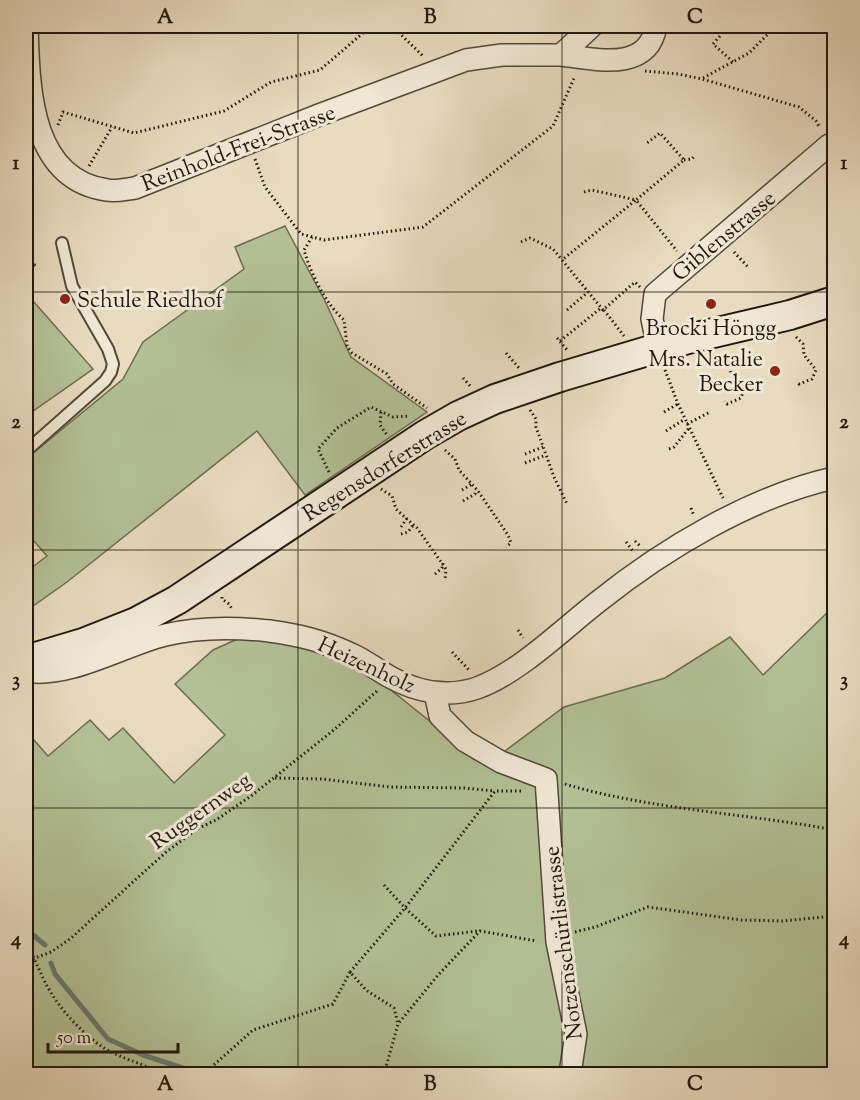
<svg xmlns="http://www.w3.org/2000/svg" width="860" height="1100" font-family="'Sorts Mill Goudy',serif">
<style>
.green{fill:#b2c195;stroke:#6a6c51;stroke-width:1.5}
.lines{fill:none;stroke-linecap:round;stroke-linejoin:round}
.stream{stroke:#687a6d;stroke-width:5}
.lane-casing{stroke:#53493a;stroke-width:14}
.street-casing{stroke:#53493a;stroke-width:24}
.secondary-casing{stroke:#21180d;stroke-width:32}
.path{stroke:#21180d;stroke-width:3;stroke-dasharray:1.5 3;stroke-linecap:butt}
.lane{stroke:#f0e8d5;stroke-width:10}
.street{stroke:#f0e8d5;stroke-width:21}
.secondary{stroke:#f0e8d5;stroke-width:28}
.grid{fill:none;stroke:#21180d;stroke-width:1.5;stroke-opacity:0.55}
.poi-dot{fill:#8f2418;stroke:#f0e8d5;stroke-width:2}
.labels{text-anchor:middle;stroke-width:6;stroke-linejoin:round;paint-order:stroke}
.street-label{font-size:22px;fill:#21180d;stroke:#f0e8d5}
.poi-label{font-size:22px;fill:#21180d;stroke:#f0e8d5;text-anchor:start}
.neatline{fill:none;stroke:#21180d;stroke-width:2}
.grid-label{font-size:20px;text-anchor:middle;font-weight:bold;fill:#21180d}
</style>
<rect width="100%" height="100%" fill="#e8dbbf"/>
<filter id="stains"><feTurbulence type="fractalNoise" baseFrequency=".00333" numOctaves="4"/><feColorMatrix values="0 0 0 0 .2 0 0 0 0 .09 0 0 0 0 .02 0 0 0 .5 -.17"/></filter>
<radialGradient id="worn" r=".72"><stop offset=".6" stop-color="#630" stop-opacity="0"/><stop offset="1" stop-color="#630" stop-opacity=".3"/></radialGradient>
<path class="green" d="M285,226L325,301L351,357L427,412L305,495L257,431L67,582L26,611V572L47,556L26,532V459L123,379L143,342L244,269L235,247Z
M26,293L93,369L26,416Z
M834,606V1074H26V805L29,802L26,798V731L48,756L90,720L109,740L123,728L174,783L225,735L175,684L213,650L244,636L295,643L357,669L377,679L466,750L501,754L564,707L665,678L730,637L763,675Z"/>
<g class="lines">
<path class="stream" d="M26,929L45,945
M51,963L55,974L108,1039L143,1055L201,1074"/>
<defs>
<path id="lane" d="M26,451L105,381L111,372L113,364L108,349L72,286L62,243"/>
<path id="street" d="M27,26C29,85 29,179 107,190C116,192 126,189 135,188L319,115L466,60L502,55H561
M592,26L561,55C595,59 648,73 656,26
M658,348L652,319L655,294L829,145
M26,671C68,679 124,645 165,635C199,627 234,627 269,631C300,635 323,641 351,654C365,660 377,670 390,677C417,692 448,698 477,688C519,673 564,628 599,601C664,549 752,496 834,478
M435,693L440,716L465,741L501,762L546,779L557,942L576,1034L570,1074"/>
<path id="secondary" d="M26,660L83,643L136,622L177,600L425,435L458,416L495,399L560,377L688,339L790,315L834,301"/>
</defs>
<use href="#lane" class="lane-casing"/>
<use href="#street" class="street-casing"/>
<use href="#secondary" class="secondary-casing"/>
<path class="path" d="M392,26L423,56
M720,36L713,44L733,62
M645,71L678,74L702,79L799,107L816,121L820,128
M703,78L749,53L776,26
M58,125L63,112L134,133L224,111L271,82L320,70L371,26
M255,159L265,187L301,234L324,240L423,227L553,126L575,76
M684,160L692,159L695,155
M89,166L112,127
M584,192L592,190L636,200L684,160L660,133L647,143
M312,237L304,250C311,274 325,303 344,320L347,346L352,353L387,374L393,384L427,408
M521,242L530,238L553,249L562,260
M734,252L748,267
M26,261L37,266
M640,287L635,282L603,310L562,260L636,200L677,251
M567,310L588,292
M604,310L624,336
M796,337L803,344L804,355L816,370L812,379L799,384L798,382
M557,338L568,351
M560,341L601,308
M506,353L519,368
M725,354L729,363L731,373L743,392L741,398L727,404L725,401
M665,370L678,404L723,498
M463,378L471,387
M530,410L536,419V427L554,477L567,504
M381,412L380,425L387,435
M664,412L678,404
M687,424L710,412
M666,431L685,419
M669,449L674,447L689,428
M445,450L455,459L459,470L478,491L508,535L511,543L506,547
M525,454L543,447
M525,463L546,455
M329,472L318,449L337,428L371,407L393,417L410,416
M381,489L392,496L396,509L417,528L446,569L445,580
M462,490L472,484
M463,501L475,494L476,490
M691,508L694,516
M401,527L407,518
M401,534L408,532L414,524
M635,541L641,547
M626,542L633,551
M435,574L442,568L443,563
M222,597V599L229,604L232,609
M518,630L523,638
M452,652L470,671
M275,778L322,779L390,787L464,788L495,791
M565,784C652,810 745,813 834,830
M384,885L405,908L436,936L478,931
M575,932L595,927L648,907L741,920L782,921L834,916
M26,945C35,957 38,969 45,982C56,1005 82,1034 104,1048C121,1059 142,1062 159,1074
M26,965L35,958L51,952L70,939L165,853L197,829L216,820L251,796L335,729L377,691
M350,972L405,908L495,791H522
M204,1074L253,1030L333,1004L350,972L366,990L394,1008L398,1024
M384,1074L398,1024L438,975L480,931L537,941"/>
<use href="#lane" class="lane"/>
<use href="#street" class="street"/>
<use href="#secondary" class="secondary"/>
</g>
<path class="grid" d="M298,26V1074M562,26V1074M26,292H834M26,550H834M26,808H834"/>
<g class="poi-dot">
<circle cx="65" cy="299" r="6"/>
<circle cx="711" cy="304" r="6"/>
<circle cx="775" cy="371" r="6"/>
</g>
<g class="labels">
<g class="street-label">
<text transform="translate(238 147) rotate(-21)" y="8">Reinhold-Frei-Strasse</text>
<text transform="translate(723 235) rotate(-40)" y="8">Giblenstrasse</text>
<text transform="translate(384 465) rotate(-32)" y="8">Regensdorferstrasse</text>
<text transform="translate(367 664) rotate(25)" y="8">Heizenholz</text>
<text transform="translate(200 810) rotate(-35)" y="8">Ruggernweg</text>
<text transform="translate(562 943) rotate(-97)" y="8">Notzenschürlistrasse</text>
</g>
<g class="poi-label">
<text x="77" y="307">Schule Riedhof</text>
<text x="711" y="335" text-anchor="middle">Brocki Höngg</text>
<text x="763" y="366" text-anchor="end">Mrs. Natalie<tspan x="763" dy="25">Becker</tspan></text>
</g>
</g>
<rect width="860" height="1100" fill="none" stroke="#e8dbbf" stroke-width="66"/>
<path d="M48 1043v9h130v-9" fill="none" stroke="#21180d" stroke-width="3"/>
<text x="57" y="1043" font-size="18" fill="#21180d" stroke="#f0e8d5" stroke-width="4.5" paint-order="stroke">50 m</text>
<rect x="33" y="33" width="794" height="1034" class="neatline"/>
<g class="grid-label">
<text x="165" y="23">A</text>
<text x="430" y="23">B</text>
<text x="695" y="23">C</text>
<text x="16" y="169">1</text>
<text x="844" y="169">1</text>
<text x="16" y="428">2</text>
<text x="844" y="428">2</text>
<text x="16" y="686">3</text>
<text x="844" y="686">3</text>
<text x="16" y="945">4</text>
<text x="844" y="945">4</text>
<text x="165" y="1090">A</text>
<text x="430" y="1090">B</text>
<text x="695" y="1090">C</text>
</g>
<rect width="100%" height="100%" filter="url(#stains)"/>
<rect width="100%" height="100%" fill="url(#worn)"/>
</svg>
